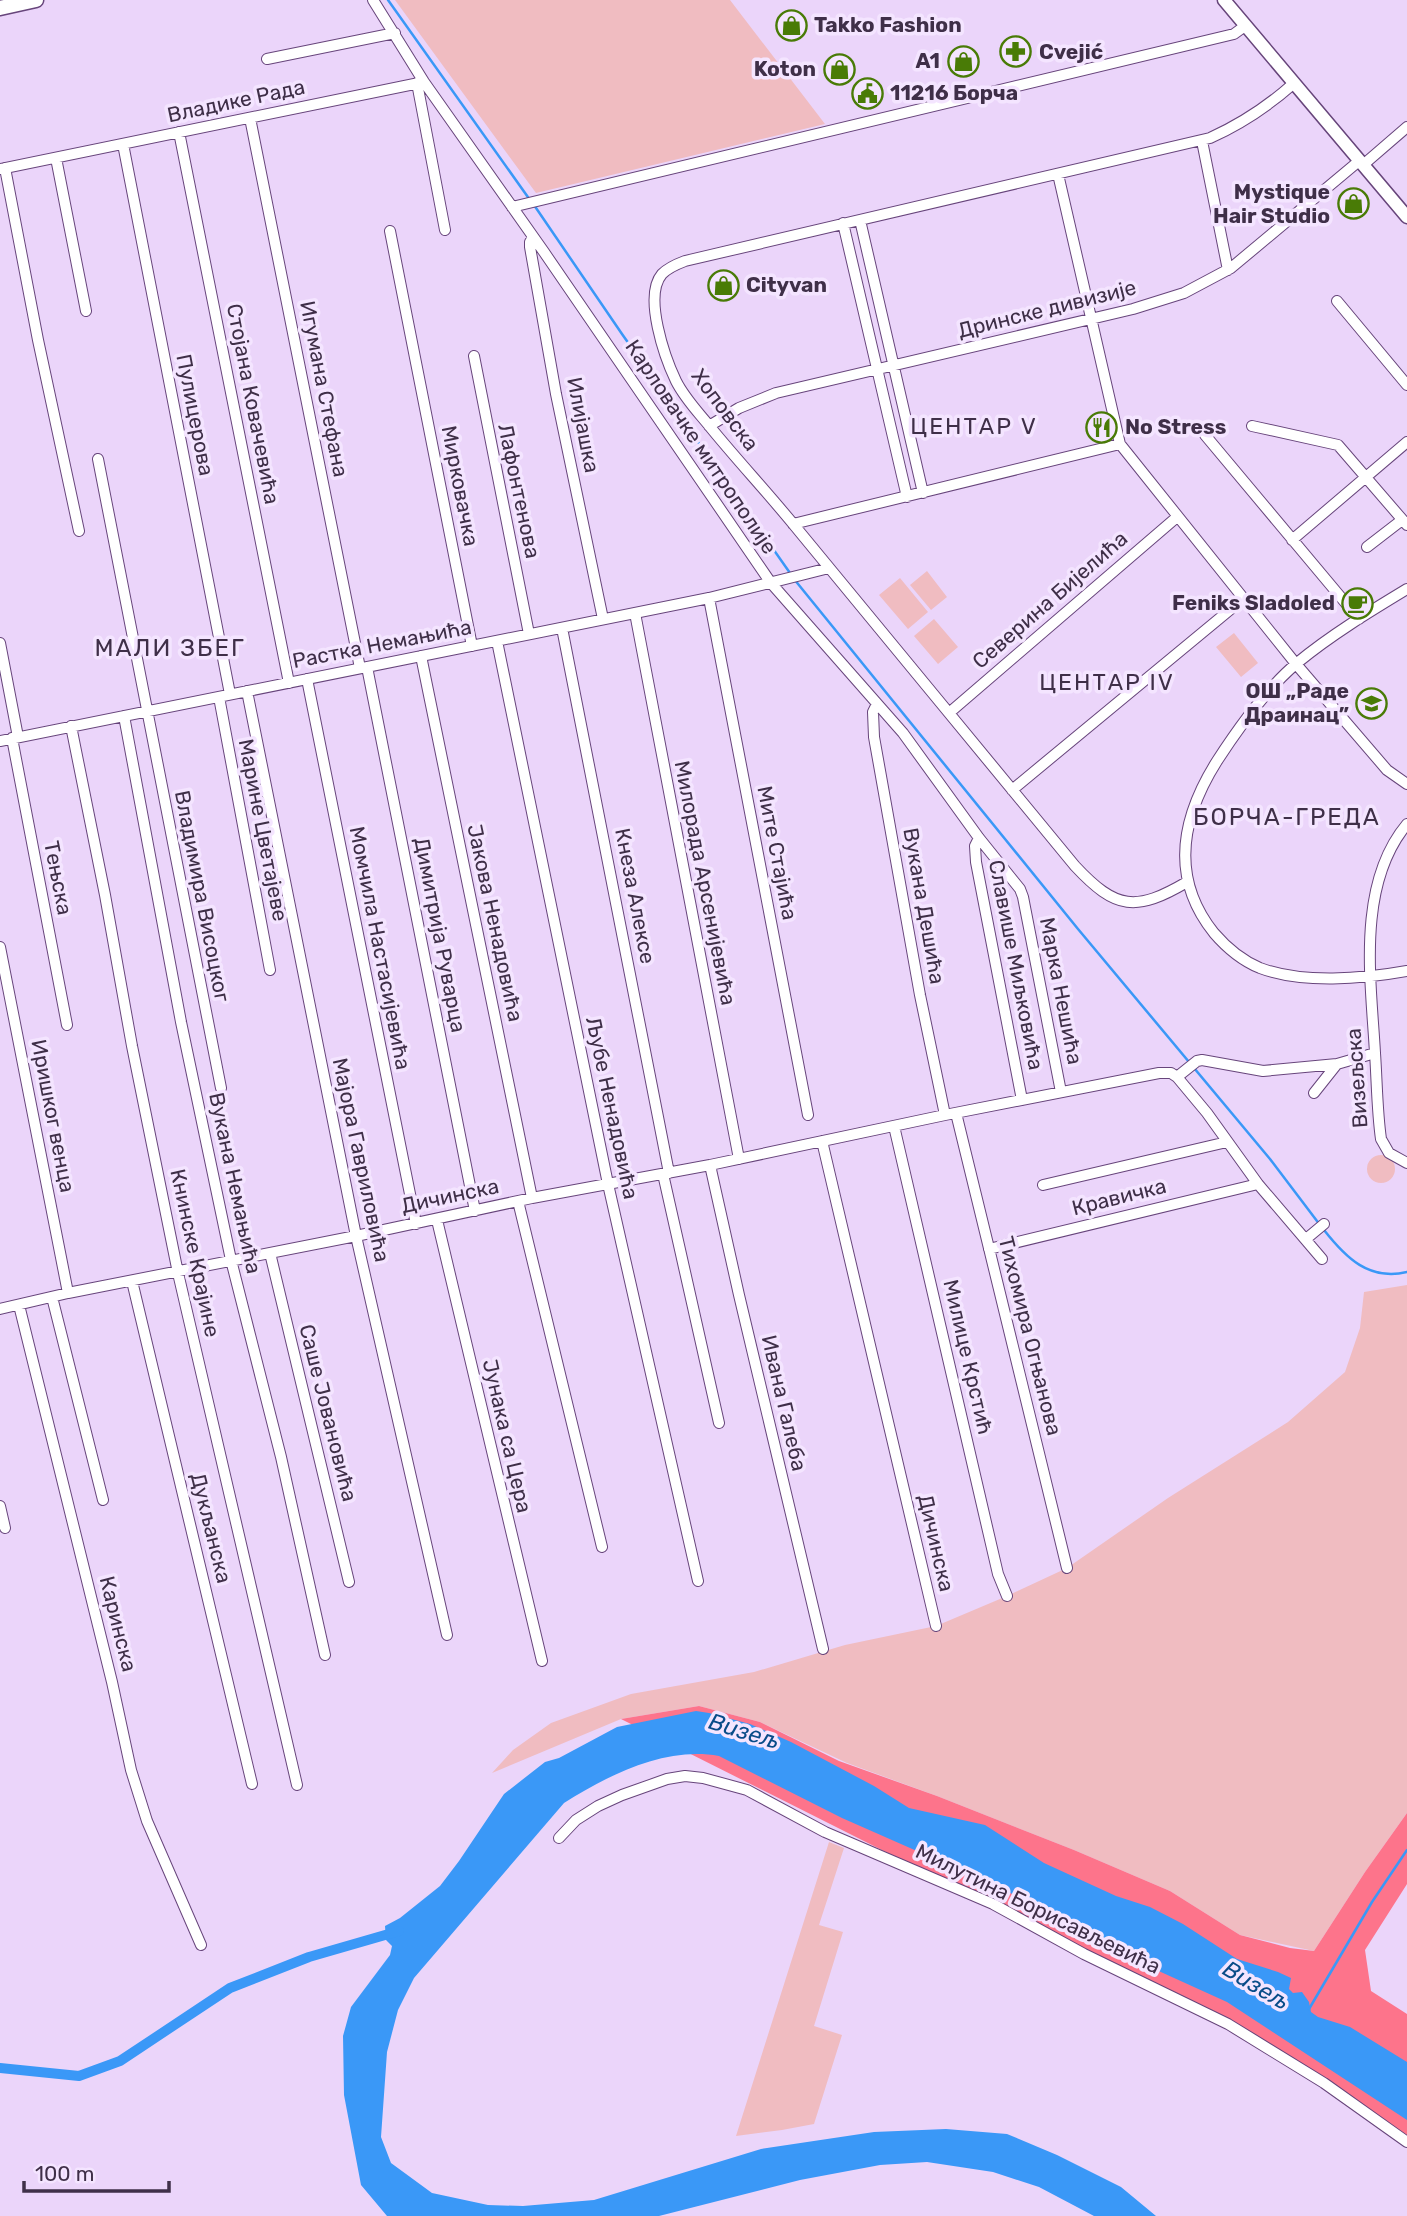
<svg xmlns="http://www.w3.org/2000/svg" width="1407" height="2216" font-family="Rubik,sans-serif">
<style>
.green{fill:#f0bcc1}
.forest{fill:#fd748b}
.water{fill:#3a98f7}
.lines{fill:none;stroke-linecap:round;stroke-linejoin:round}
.stream{stroke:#3a98f7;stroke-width:2.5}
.canal{stroke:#3a98f7;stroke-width:10}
.minor-casing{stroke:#67457b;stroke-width:12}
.tertiary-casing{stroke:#67457b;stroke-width:15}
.secondary-casing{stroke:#67457b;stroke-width:17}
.minor{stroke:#fff;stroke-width:10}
.tertiary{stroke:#fff;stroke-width:12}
.secondary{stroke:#fff;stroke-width:14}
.labels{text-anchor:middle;stroke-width:7;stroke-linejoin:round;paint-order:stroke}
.poi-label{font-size:21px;font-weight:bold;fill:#3f2f48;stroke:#f4e5ff;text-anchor:start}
.street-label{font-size:21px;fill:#3f2f48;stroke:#f4e5ff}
.neighbourhood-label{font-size:23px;letter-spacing:2px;fill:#3f2f48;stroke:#f4e5ff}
.water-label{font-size:23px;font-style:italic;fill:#094c89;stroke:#f4e5ff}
.quarter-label{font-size:24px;letter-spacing:2px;fill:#3f2f48;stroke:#f4e5ff}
</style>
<rect width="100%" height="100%" fill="#ebd5fa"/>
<path class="green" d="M395,0H730L825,124L536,193Z
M927,571L947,597L931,610L910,585Z
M900,578L928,612L908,629L879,595Z
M934,619L958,647L938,664L914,636Z
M1234,633L1258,663L1241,677L1216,647Z
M1367 1169a14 14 0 1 1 28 0a14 14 0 1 1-28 0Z
M1407,1285V1813L1365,1872L1314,1951L1240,1935L1170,1891L1074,1850L937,1796L847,1763L760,1722L699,1706L621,1719L492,1773L513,1750L551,1723L631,1694L754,1672L845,1645L936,1626L1007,1596L1067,1568L1168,1498L1288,1422L1345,1372L1360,1328L1364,1292Z
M829,1842L844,1848L819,1925L843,1932L814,2026L842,2035L814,2124L782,2130L736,2136Z"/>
<path class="forest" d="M699,1706L760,1722L839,1761L937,1796L1074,1850L1170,1891L1240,1935L1290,1948L1314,1951L1365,1872L1407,1813V1884L1365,1950L1371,1991L1407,2014V2142L1228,2024L621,1719Z"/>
<path class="water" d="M696,1711L709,1713L750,1724L791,1742L874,1786L909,1808L985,1825L1044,1863L1116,1896L1150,1907L1183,1924L1237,1959L1278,1972L1291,1978L1289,1989L1293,1993L1302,1992L1309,2002L1311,2012L1318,2017L1350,2027L1407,2062V2120L1227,2002L1119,1953L1003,1889L842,1818L719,1756C666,1746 608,1775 564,1803L414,1978L398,2010L387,2052L381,2137L391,2163L432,2193L488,2205L523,2206L594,2200L761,2149L874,2132L946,2129L1007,2134L1057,2155L1121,2187L1156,2216H1094L1039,2187L993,2172L927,2162L880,2165L800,2180L659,2216H387L361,2185L344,2095L343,2036L351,2007L390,1955L392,1946L386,1940L385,1926L400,1918L440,1886L459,1861L504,1794L545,1762L559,1758L617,1727Z"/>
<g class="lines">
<path class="stream" d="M388,0L530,200
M534,205L622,334L790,573
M794,579L1078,929L1270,1159L1320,1225
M1324,1230C1346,1258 1369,1281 1407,1272
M1309,2009L1372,1902L1407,1850"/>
<path class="canal" d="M0,2068L79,2076L120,2061L230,1988L309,1957L399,1931"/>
<defs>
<path id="minor" d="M373,0L424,82L544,252L771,583L903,733L979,838L1020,889L1023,897L1061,1092
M267,59L395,33
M417,83L445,230
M250,118L360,668
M179,132L289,683
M1202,141L1228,270
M123,144L230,694
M56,158L86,311
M1363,165L1407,127
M5,168L38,340L79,531
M0,169L424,82
M1058,174L1120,444L1296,664L1387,770L1407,784
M512,207L1234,34L1245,26
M860,220L923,493
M843,223L907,497
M390,231L472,646
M533,237L530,242V247L556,394L603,619
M1337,301L1407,385
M474,356L529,634
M709,426L739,408L776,393L1133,309L1184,293L1231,268L1359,161
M1252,426L1338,445L1407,525
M1205,435L1359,619
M98,459L221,1088
M793,524L1120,444
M1292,540L1407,442
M1367,547L1402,520
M1407,589C1369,612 1331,635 1297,663C1266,689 1239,727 1217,761C1181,818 1170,878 1214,933C1226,947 1243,961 1260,968C1302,984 1363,979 1407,971
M709,598L808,1115
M635,613L739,1159
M562,628L669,1173
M497,641L608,1184L698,1581
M0,643L18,737
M421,656L532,1198
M367,667L475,1211
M307,679L416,1224
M247,691L356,1236L447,1635
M219,697L270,970
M877,704L873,712L874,737L920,995L945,1115
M949,713L1177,517
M124,716L181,1022L231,1260L281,1457L325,1655
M71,726L105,895L132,1046L178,1273L297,1785
M12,738L67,1025
M0,741L709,598L829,568
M1012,790L1243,599
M1407,824C1356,885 1371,981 1375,1053C1377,1082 1377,1111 1381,1139L1389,1153L1407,1163
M979,838L975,846L976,862L1022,1100
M1187,882C1136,912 1116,910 1075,866C981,753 888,638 794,525C767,492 738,461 711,428C699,413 685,399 676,381C665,358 643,296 662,274C668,268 677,264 685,261L1210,138C1241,124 1267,107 1293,84
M0,947L68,1293
M1177,1077L1197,1061L1202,1060L1263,1071L1337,1064
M1314,1093L1337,1064L1375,1053
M956,1113L1067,1568
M894,1126L998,1574L1007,1596
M822,1141L936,1626
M710,1165L739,1295L823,1649
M663,1174L719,1423
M1043,1185L1227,1142
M518,1201L602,1547
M437,1220L542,1661
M1306,1239L1324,1224
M989,1249L1258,1184
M270,1253L349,1582
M132,1281L252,1784
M52,1297L103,1500
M19,1305L112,1682L131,1770L147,1821L201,1945
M0,1309L68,1293L356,1236L532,1198L710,1165L945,1115L1159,1073H1171L1177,1077L1207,1113L1258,1184L1322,1259
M0,1506L5,1528
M559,1838L576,1820L598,1806L622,1795L667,1779L685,1776L703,1778L747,1790L825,1832L993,1904L1084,1954L1228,2024L1324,2083L1407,2142"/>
<path id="tertiary" d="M1224,0L1407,217"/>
<path id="secondary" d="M0,8L36,0"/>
</defs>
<use href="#minor" class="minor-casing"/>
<use href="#tertiary" class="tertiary-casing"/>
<use href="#secondary" class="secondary-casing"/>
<use href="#minor" class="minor"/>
<use href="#tertiary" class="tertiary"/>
<use href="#secondary" class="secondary"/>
</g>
<defs>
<symbol id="shop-ring" viewBox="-11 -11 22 22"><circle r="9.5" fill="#f4e5ff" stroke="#497b06" stroke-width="1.5"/><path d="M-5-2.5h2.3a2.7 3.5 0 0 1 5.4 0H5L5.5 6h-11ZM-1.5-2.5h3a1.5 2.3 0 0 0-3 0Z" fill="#497b06"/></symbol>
<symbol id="pharmacy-ring" viewBox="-11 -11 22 22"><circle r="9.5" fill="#f4e5ff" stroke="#497b06" stroke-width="1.5"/><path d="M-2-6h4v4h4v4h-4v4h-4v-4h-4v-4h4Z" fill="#497b06"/></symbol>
<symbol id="civic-ring" viewBox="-11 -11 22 22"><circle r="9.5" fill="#f4e5ff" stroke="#497b06" stroke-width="1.5"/><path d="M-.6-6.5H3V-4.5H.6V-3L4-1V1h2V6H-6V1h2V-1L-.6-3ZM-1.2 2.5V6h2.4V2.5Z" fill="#497b06"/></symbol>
<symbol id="restaurant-ring" viewBox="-11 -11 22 22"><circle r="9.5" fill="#f4e5ff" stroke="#497b06" stroke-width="1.5"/><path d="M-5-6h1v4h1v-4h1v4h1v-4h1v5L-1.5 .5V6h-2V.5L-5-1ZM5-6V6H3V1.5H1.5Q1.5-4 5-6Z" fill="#497b06"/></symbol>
<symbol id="cafe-ring" viewBox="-11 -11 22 22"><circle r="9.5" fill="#f4e5ff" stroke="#497b06" stroke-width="1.5"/><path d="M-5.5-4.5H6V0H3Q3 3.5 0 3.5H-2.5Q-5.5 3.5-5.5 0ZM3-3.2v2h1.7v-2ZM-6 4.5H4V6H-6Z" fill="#497b06"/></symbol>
<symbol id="school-ring" viewBox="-11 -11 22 22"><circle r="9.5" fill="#f4e5ff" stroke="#497b06" stroke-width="1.5"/><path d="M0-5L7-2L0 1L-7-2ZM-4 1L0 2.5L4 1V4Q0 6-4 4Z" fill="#497b06"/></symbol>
</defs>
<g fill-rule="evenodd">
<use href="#shop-ring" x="774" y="8" width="35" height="35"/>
<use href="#pharmacy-ring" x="998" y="34" width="35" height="35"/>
<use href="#shop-ring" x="946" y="44" width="35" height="35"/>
<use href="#shop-ring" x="822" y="52" width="35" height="35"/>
<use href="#civic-ring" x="850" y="76" width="35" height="35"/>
<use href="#shop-ring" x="1336" y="186" width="35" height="35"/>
<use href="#shop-ring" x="706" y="268" width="35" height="35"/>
<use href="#restaurant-ring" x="1084" y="410" width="35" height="35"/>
<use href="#cafe-ring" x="1340" y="586" width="35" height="35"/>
<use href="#school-ring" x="1354" y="686" width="35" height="35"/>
</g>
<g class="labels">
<g class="poi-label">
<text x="814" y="32">Takko Fashion</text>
<text x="1039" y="59">Cvejić</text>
<text x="940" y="68" text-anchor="end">A1</text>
<text x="816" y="76" text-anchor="end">Koton</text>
<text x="890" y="100">11216 Борча</text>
<text x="1330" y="199" text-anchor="end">Mystique<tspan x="1330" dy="24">Hair Studio</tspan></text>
<text x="746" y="292">Cityvan</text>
<text x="1125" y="434">No Stress</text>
<text x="1335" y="610" text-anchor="end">Feniks Sladoled</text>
<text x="1349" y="698" text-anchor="end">ОШ „Раде<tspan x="1349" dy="24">Драинац”</tspan></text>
</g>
<g class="street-label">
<text transform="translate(236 101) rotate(-12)" y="7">Владике Рада</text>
<text transform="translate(1047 309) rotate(-14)" y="7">Дринске дивизије</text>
<text transform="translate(324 389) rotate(79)" y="7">Игумана Стефана</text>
<text transform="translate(253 404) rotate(79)" y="7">Стојана Ковачевића</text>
<text transform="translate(725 410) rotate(53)" y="7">Хоповска</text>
<text transform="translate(195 415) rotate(79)" y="7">Пулицерова</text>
<text transform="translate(583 425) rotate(79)" y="7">Илијашка</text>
<text transform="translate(701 447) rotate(56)" y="7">Карловачке митрополије</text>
<text transform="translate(460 486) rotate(79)" y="7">Мирковачка</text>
<text transform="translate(519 491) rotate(78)" y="7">Лафонтенова</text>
<text transform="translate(1050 600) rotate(-41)" y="7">Северина Бијелића</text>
<text transform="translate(382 644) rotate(-11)" y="7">Растка Немањића</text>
<text transform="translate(263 830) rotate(79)" y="7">Марине Цветајеве</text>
<text transform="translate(777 853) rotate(79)" y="7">Мите Стајића</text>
<text transform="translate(58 878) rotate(79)" y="7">Тењска</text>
<text transform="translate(705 883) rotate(79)" y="7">Милорада Арсенијевића</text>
<text transform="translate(202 896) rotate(79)" y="7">Владимира Висоцког</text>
<text transform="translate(635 896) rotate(79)" y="7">Кнеза Алексе</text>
<text transform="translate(924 906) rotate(80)" y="7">Вукана Дешића</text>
<text transform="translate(495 923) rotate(78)" y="7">Јакова Ненадовића</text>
<text transform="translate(440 935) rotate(79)" y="7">Димитрија Руварца</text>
<text transform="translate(380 948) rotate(79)" y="7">Момчила Настасијевића</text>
<text transform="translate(1016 965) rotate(79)" y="7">Славише Миљковића</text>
<text transform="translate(1061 991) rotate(79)" y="7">Марка Нешића</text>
<text transform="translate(1357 1078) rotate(-94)" y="7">Визељска</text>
<text transform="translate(612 1108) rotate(78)" y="7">Љубе Ненадовића</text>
<text transform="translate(53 1116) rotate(79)" y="7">Иришког венца</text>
<text transform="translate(361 1160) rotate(78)" y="7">Мајора Гавриловића</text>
<text transform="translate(235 1183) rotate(78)" y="7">Вукана Немањића</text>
<text transform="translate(450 1196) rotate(-12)" y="7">Дичинска</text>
<text transform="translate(1119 1197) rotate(-14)" y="7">Кравичка</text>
<text transform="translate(195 1253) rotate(78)" y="7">Книнске Крајине</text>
<text transform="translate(1030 1336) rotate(76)" y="7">Тихомира Огњанова</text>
<text transform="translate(968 1357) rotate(77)" y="7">Милице Крстић</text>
<text transform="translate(784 1403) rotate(77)" y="7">Ивана Галеба</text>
<text transform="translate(328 1413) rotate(76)" y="7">Саше Јовановића</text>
<text transform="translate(507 1436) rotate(77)" y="7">Јунака са Цера</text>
<text transform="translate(211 1528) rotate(76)" y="7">Дукљанска</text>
<text transform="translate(936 1543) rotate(77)" y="7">Дичинска</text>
<text transform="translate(118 1624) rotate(76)" y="7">Каринска</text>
<text transform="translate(1038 1909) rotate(26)" y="7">Милутина Борисављевића</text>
</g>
<g class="neighbourhood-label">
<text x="974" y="434">ЦЕНТАР V</text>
<text x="1107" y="690">ЦЕНТАР IV</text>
</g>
<g class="water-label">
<text transform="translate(744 1731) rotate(17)" y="8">Визељ</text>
<text transform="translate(1256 1985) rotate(31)" y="8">Визељ</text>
</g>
<g class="quarter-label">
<text x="170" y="656">МАЛИ ЗБЕГ</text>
<text x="1287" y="825">БОРЧА-ГРЕДА</text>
</g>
</g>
<path d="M24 2181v10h145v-10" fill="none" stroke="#3f2f48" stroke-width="3.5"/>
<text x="35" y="2181" font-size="21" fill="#3f2f48" stroke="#f4e5ff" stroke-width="5" paint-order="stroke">100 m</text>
</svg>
